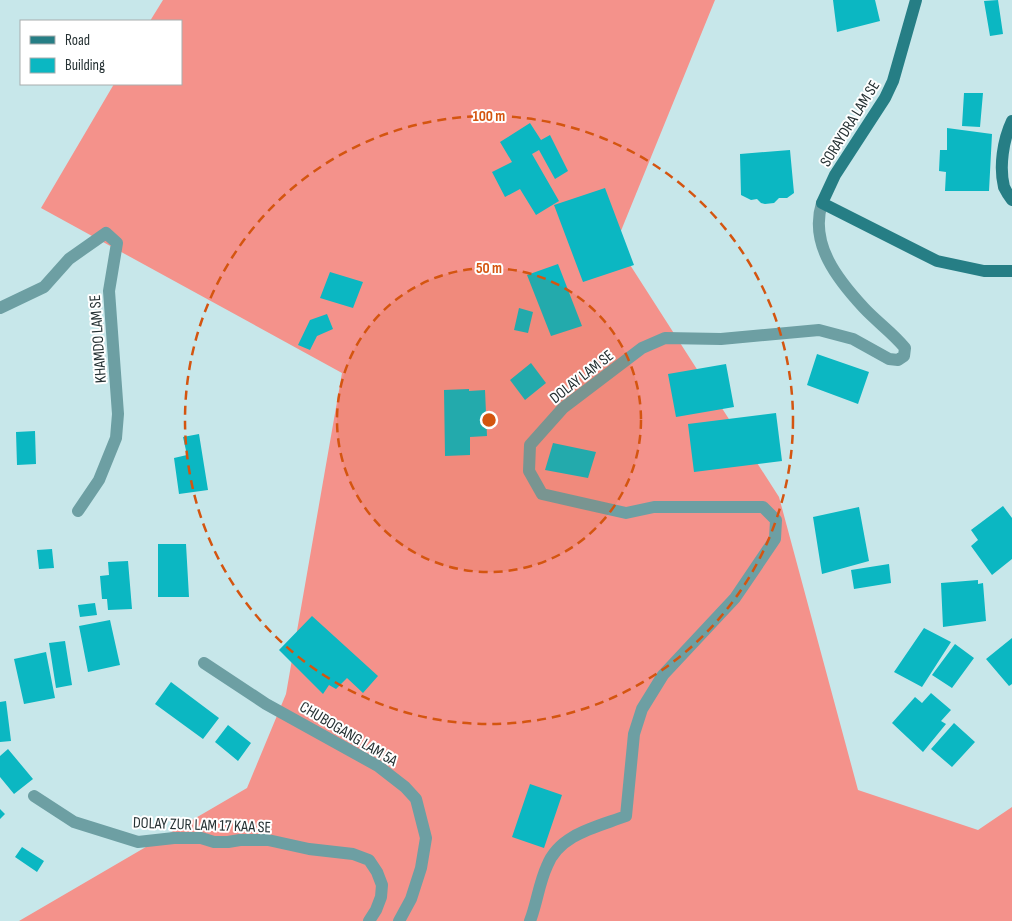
<svg xmlns="http://www.w3.org/2000/svg" width="1012" height="921" font-family="'Sofia Sans Condensed',sans-serif">
<style>
.forest{fill:#f4928b}
.building{fill:#0bb7c2}
.lines{fill:none;stroke-linecap:round;stroke-linejoin:round}
.street{stroke:#6d9fa3;stroke-width:12}
.secondary{stroke:#267e85;stroke-width:12}
.ring{fill:none;stroke:#d45510;stroke-width:2.5;stroke-dasharray:9 6}
.labels{text-anchor:middle;stroke-width:4;stroke-linejoin:round;paint-order:stroke}
.street-label{font-size:16px;fill:#253133;stroke:#fff}
.centre{fill:#d45510;stroke:#fff;stroke-width:2.5}
.ring-label{font-size:15px;text-anchor:middle;font-weight:bold;fill:#d45510;stroke:#fff;stroke-width:4;stroke-linejoin:round;paint-order:stroke}
</style>
<rect width="100%" height="100%" fill="#c7e7ea"/>
<path class="forest" d="M163,0H715L616,243L779,497L858,790L978,830L1012,807V921H19L247,788L286,694L342,373L41,208L114,84H181V21H150Z"/>
<path class="building" d="M833,0H875L880,21L837,32Z
M998,0L1003,34L990,36L984,1Z
M964,93H983L980,127L962,126Z
M530,123L541,140L550,135L568,171L555,179L539,150L532,154L559,201L536,215L520,189L505,197L492,172L512,162L500,142Z
M947,128L992,134L989,191H945L946,172L939,171L940,150H947Z
M790,150L794,193L787,198H779L774,203L765,204L761,203L757,199L751,200L741,195L740,154Z
M605,188L634,265L583,282L554,205Z
M558,264L582,326L551,336L527,275Z
M330,272L363,282L353,308L320,298Z
M519,308L533,312L528,333L514,330Z
M327,314L333,329L317,336L310,350L298,345L310,320Z
M817,354L869,372L858,404L807,385Z
M531,363L546,383L525,400L510,380Z
M726,364L734,407L676,417L668,374Z
M469,389V391L485,390L487,436L470,437V455L445,456L444,390Z
M776,413L782,461L694,472L688,424Z
M35,431L36,464L17,465L16,432Z
M199,434L208,490L179,494L174,458L187,455L183,437Z
M553,443L596,452L588,478L545,470Z
M1003,506L1012,518V559L992,575L971,546L978,540L971,530Z
M859,507L869,561L822,574L813,517Z
M158,544H186L189,597H158Z
M52,549L54,568L39,569L37,550Z
M128,561L132,609L108,610L107,599H102L100,576L109,575L108,562Z
M889,564L891,583L854,589L851,570Z
M978,580V584L983,583L986,621L943,627L941,583Z
M95,603L97,615L80,617L78,605Z
M312,616L378,676L363,693L347,678L336,689L329,685L323,694L279,650Z
M110,620L120,665L88,672L79,626Z
M924,628L951,642L922,687L894,672Z
M1012,638V684L1009,686L986,659Z
M65,641L72,685L56,688L49,643Z
M955,644L974,658L952,688L932,675Z
M46,652L55,698L24,704L14,659Z
M171,682L219,718L203,739L155,704Z
M931,693L951,710L941,721L946,724L923,752L892,723L915,697L922,703Z
M6,701L11,741L0,742V702Z
M954,723L975,742L952,767L931,749Z
M228,725L251,743L238,761L215,742Z
M8,749L33,779L14,794L0,777V756Z
M530,784L562,795L544,848L512,837Z
M0,809L5,814L0,819Z
M22,847L44,861L37,872L15,857Z"/>
<g class="lines">
<path class="street" d="M0,308L44,287L69,259L106,233L117,243L109,291L118,414L116,438L99,480L78,511
M204,663L266,704L378,766L405,787L416,799L426,838L421,868L411,899L399,921
M34,796L74,822L138,842L174,838H201L214,842H228L240,840H268L309,849L353,854L369,860L377,872L382,885L381,897L376,910L369,921
M530,921C537,903 539,883 547,866C559,834 597,827 626,816L634,734L642,709L663,675L735,598L775,539L776,520L763,507H654L626,513L542,494L529,471L530,445L563,408L642,348L665,338L721,339L819,330L853,339L889,359L898,360L904,356L905,348C893,333 877,322 864,308C838,280 809,244 822,203"/>
<path class="secondary" d="M916,0L893,81L885,98L835,175L822,203L937,261L984,271H1012
M1012,121C1003,140 999,167 1004,187C1006,191 1009,196 1012,200"/>
</g>
<circle cx="489" cy="420" r="152" fill="#d45510" fill-opacity=".12"/>
<g class="ring">
<circle cx="489" cy="420" r="152"/>
<circle cx="489" cy="420" r="304"/>
</g>
<g class="labels">
<g class="street-label">
<text transform="translate(849 123) rotate(-58)" y="6">SORAYDRA LAM SE</text>
<text transform="translate(97 339) rotate(-94)" y="6">KHAMDO LAM SE</text>
<text transform="translate(581 376) rotate(-38)" y="6">DOLAY LAM SE</text>
<text transform="translate(349 733) rotate(31)" y="6">CHUBOGANG LAM 5A</text>
<text transform="translate(202 824) rotate(2)" y="6">DOLAY ZUR LAM 17 KAA SE</text>
</g>
</g>
<circle cx="489" cy="420" r="8" class="centre"/>
<g class="ring-label">
<text x="489" y="121">100 m</text>
<text x="489" y="273">50 m</text>
</g>
<rect x="20" y="20" width="162" height="65" fill="#ffffff" stroke="#a8adad"/>
<rect x="30" y="36" width="25" height="8" fill="#267e85" stroke="#a8adad"/>
<text x="65" y="45" font-size="15" fill="#253133">Road</text>
<rect x="30" y="58" width="25" height="15" fill="#0bb7c2" stroke="#a8adad"/>
<text x="65" y="70" font-size="15" fill="#253133">Building</text>
</svg>
